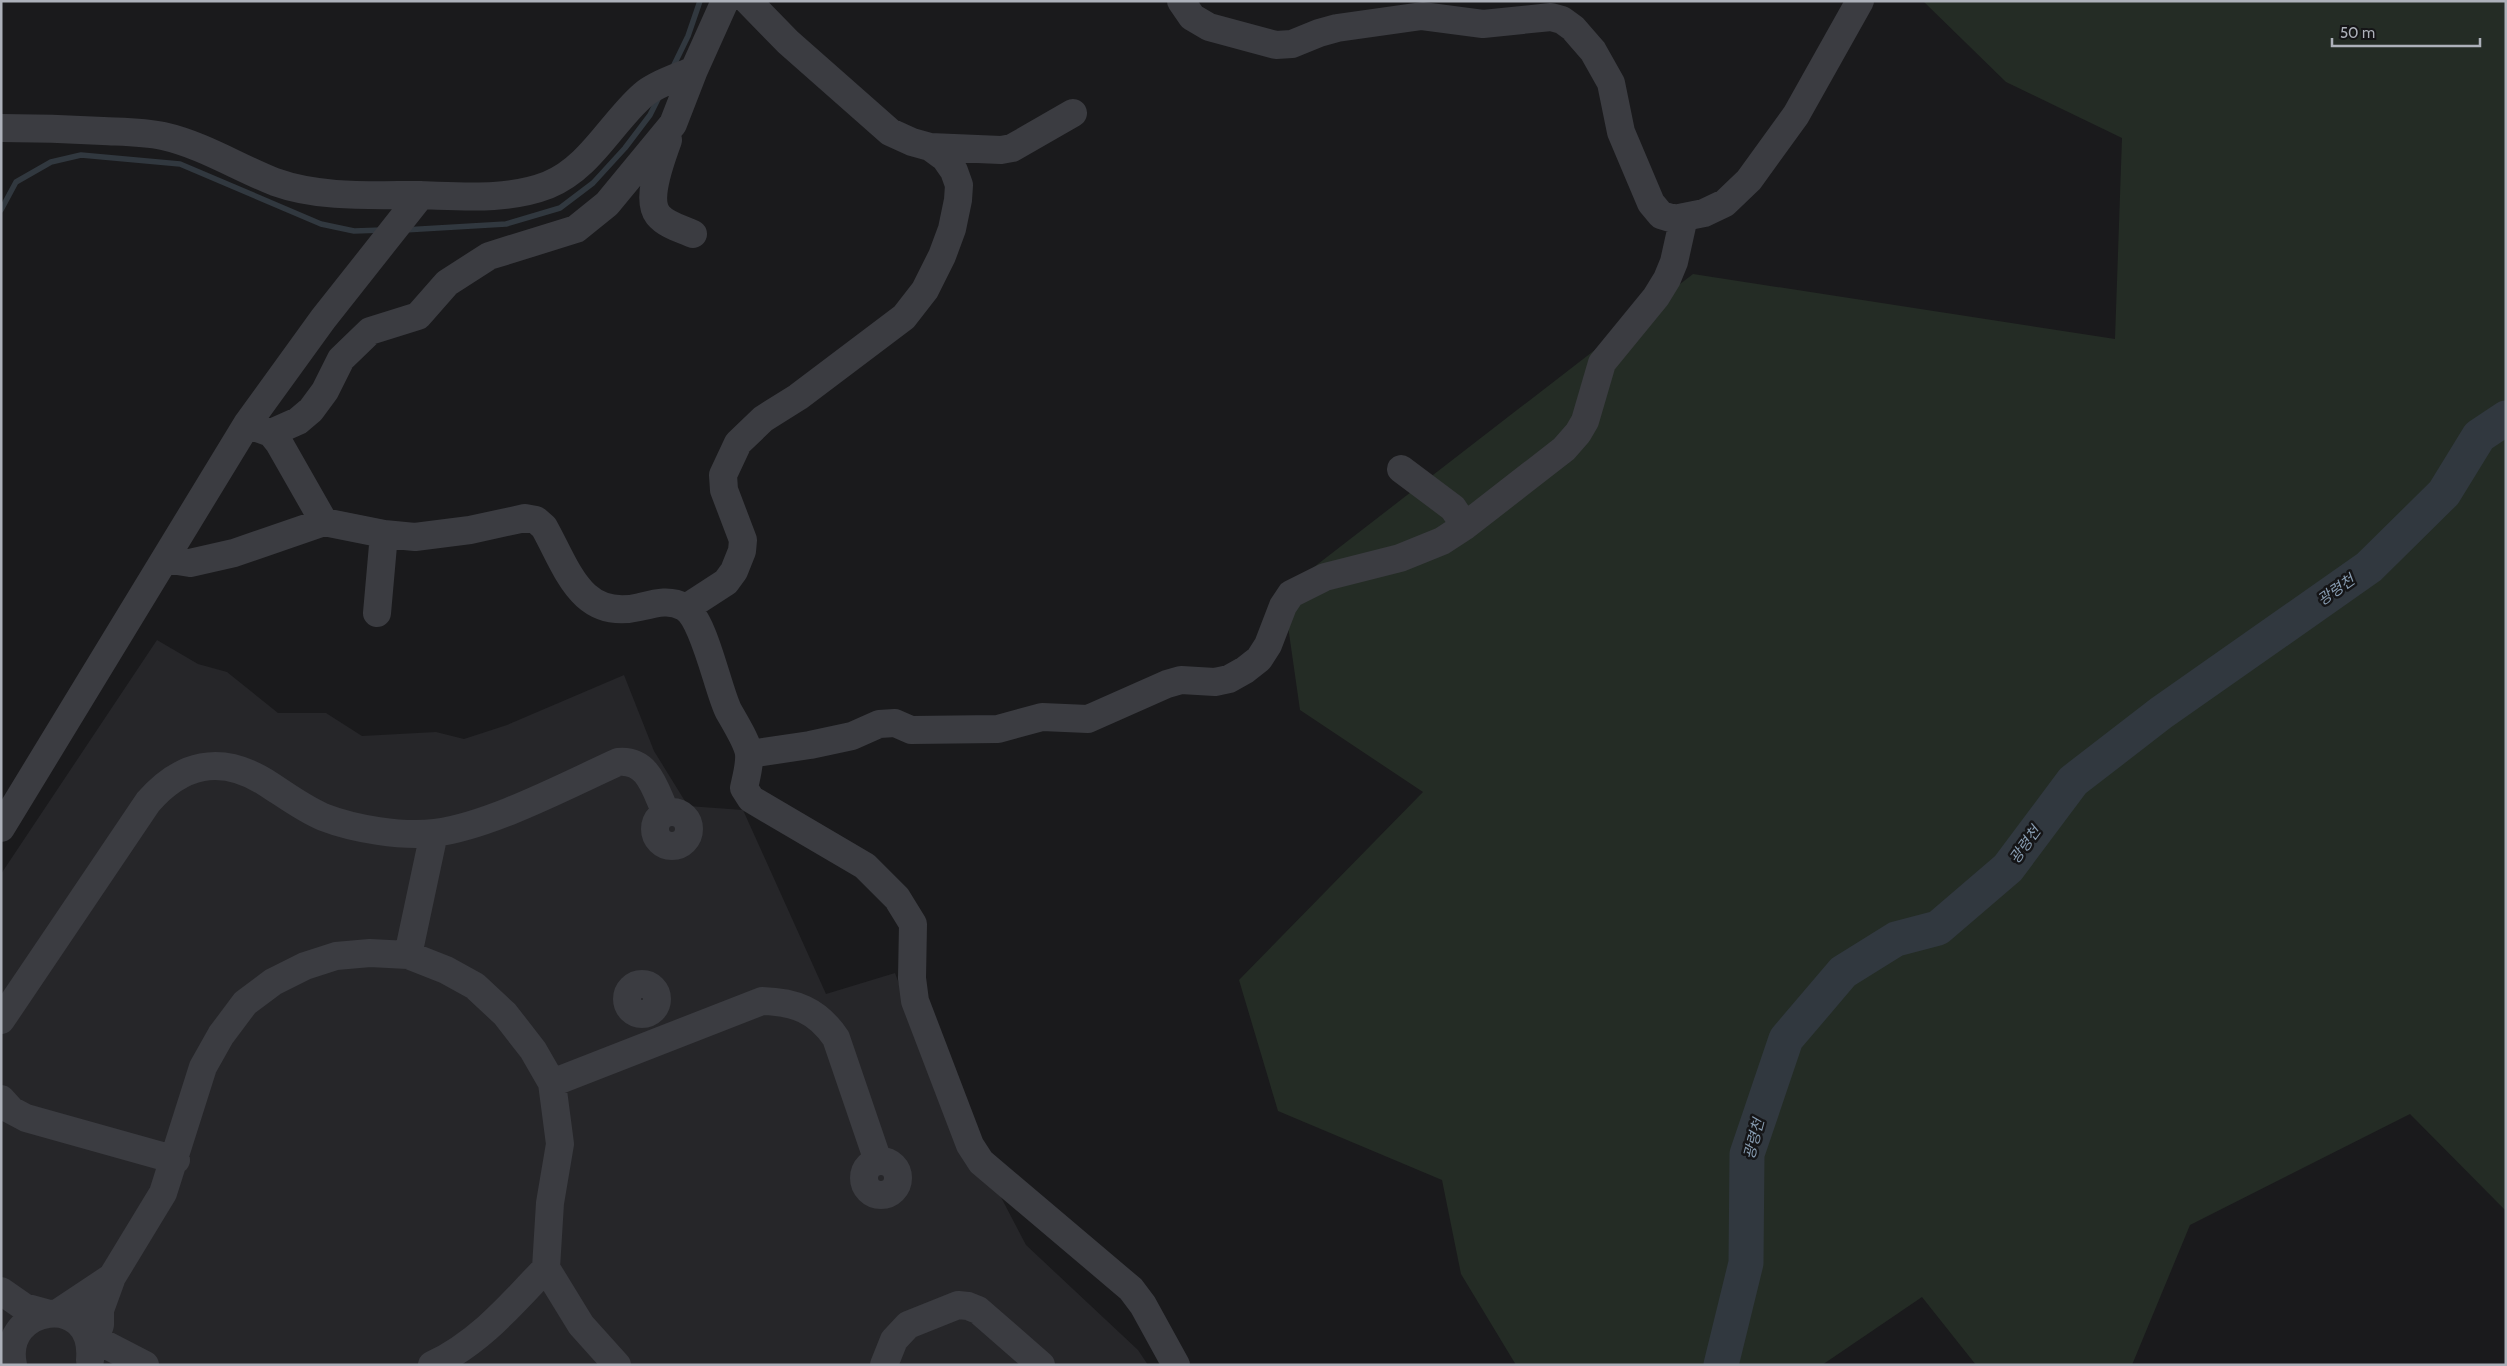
<svg xmlns="http://www.w3.org/2000/svg" width="2507" height="1366" font-family="Cabin,'Noto Sans KR',sans-serif">
<style>
.built{fill:#262629}
.green{fill:#242c25}
.lines{fill:none;stroke-linecap:round;stroke-linejoin:round}
.stream{stroke:#31383f;stroke-width:5.5}
.river{stroke:#31383f;stroke-width:35}
.minor{stroke:#3b3c41;stroke-width:28}
.labels{text-anchor:middle;stroke-width:5;stroke-linejoin:round;paint-order:stroke}
.water-label{font-size:15px;font-style:italic;fill:#889db2;stroke:#151517}
</style>
<rect width="100%" height="100%" fill="#1a1a1c"/>
<path class="built" d="M157,640L198,664L227,672L278,713H326L362,736L436,732L464,739L507,725L624,675L654,751L688,806L743,810L826,994L895,973L956,1136L993,1182L1026,1245L1138,1350L1148,1365H1V874Z"/>
<path class="green" d="M1923,1H2506V1211L2410,1114L2190,1225L2132,1365H1976L1922,1297L1822,1365H1516L1461,1274L1442,1180L1278,1111L1239,980L1423,792L1300,710L1283,591L1693,274L2115,339L2122,138L2006,82Z"/>
<g class="lines">
<path class="stream" d="M672,69L688,36L700,1
M1,210L16,182L51,162L81,155L180,164L321,224L354,231L383,230
M404,230L506,224L560,208L593,183L625,148L650,115L659,97"/>
<path class="river" d="M1721,1365L1746,1263L1747,1154L1786,1039L1843,972L1896,939L1938,928L2008,868L2073,781L2161,713L2369,567L2444,493L2479,436L2506,418"/>
<path class="minor" d="M1181,1L1192,17L1209,27L1276,45L1292,44L1319,33L1337,28L1422,16L1483,24L1551,17L1562,20L1573,28L1593,51L1611,83L1621,132L1651,203L1661,215L1674,219L1704,213L1725,203L1749,180L1796,115L1860,1
M1,128C35,128 69,129 103,131C123,132 144,132 163,136C203,145 237,167 275,182C319,198 371,195 417,195C460,196 507,201 548,185C590,168 611,123 643,95C656,84 678,77 694,70
M668,140C662,158 645,198 658,215C666,225 682,229 693,234
M930,147L1001,150L1012,148L1073,113
M254,427L271,433L279,443L324,522
M271,433L298,421L311,410L325,391L341,359L370,331L418,316L447,283L489,256L576,229L607,204L673,124L694,70L725,1
M1401,469L1453,508L1465,526
M165,559L190,563L234,553L324,522L384,534L415,537L470,530L525,518L536,520L544,527C568,570 581,621 640,607C656,603 670,599 684,607C704,618 717,687 728,710C734,721 748,743 749,754C750,765 746,778 744,788L751,799L865,866L897,898L913,924L912,978L915,1001L970,1145L981,1162L1131,1289L1143,1305L1176,1365
M686,608L726,582L734,571L742,551L743,540L724,490L723,475L738,443L763,419L798,397L904,317L925,290L942,256L952,229L958,200L959,185L954,171L945,158L930,147L912,142L890,132L788,42L748,1
M377,613L384,534
M749,754L810,745L852,736L879,724L895,723L911,730L998,729L1042,717L1088,719L1167,684L1181,680L1215,682L1229,679L1245,670L1259,659L1268,645L1283,606L1291,594L1325,577L1400,558L1442,541L1465,526L1564,449L1578,433L1585,421L1602,363L1656,297L1667,279L1674,262L1682,226
M655 829a17 17 0 1 1 34 0a17 17 0 1 1-34 0Z
M1,828L247,424L323,319L421,195
M408,955L434,833
M627 999a15 15 0 1 1 30 0a15 15 0 1 1-30 0Z
M1,1020L148,802C181,764 220,754 265,782C284,794 302,808 323,817C354,829 402,837 435,833C492,825 565,786 618,762C649,759 655,790 666,813
M552,1083L762,1001C795,1002 817,1010 836,1038L878,1161
M1,1099L11,1110L26,1118L176,1160
M864 1178a17 17 0 1 1 34 0a17 17 0 1 1-34 0Z
M1,1291L24,1307L46,1313
M58,1313L112,1277
M87,1335L145,1365
M91,1349L100,1325V1310L112,1277L163,1193L203,1067L221,1035L245,1003L273,982L305,966L336,956L370,953L408,955L446,970L475,986L505,1014L533,1050L552,1083L560,1144L550,1203L546,1268L581,1325L617,1365
M13,1365C0,1305 96,1290 90,1360
M432,1365C479,1343 511,1305 546,1268
M884,1365L894,1340L908,1325L958,1305L968,1306L978,1310L1041,1365"/>
</g>
<g class="labels">
<g class="water-label">
<text transform="translate(2336 590) rotate(-35)" y="5">광령천</text>
<text transform="translate(2025 845) rotate(-54)" y="5">광령천</text>
<text transform="translate(1754 1139) rotate(-75)" y="5">광령천</text>
</g>
</g>
<rect width="2507" height="1366" fill="none" stroke="#adb1ba" stroke-width="5"/>
<path d="M2332 38v8h148v-8" fill="none" stroke="#adb1ba" stroke-width="2.5"/>
<text x="2340" y="38" font-size="15" fill="#adb1ba" stroke="#151517" stroke-width="4" paint-order="stroke">50 m</text>
</svg>
